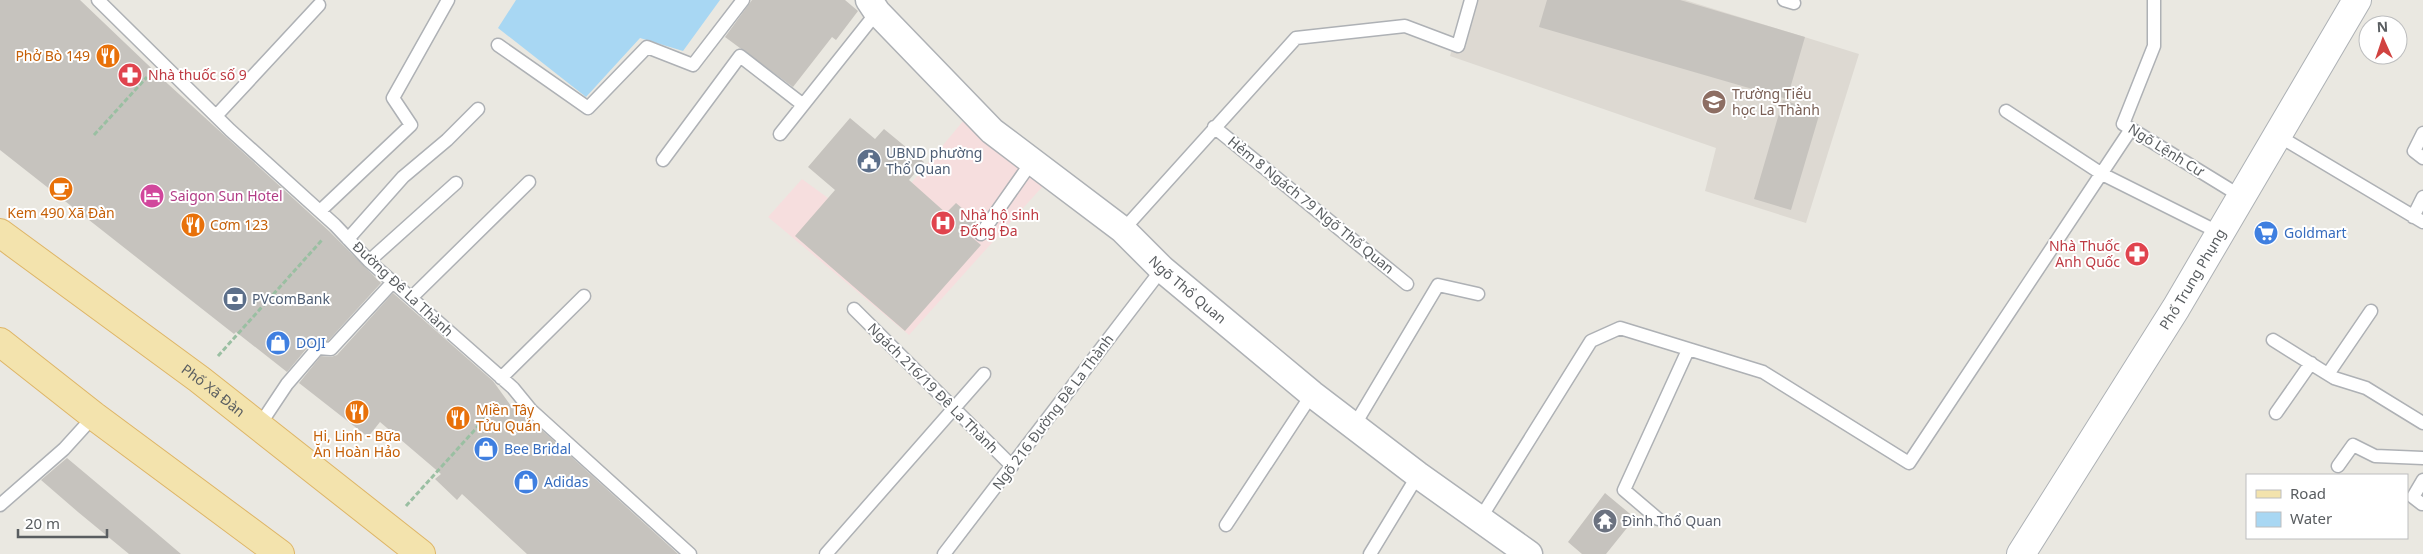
<svg xmlns="http://www.w3.org/2000/svg" width="2423" height="554" font-family="'Noto Sans',sans-serif">
<style>
.education{fill:#ddd9d2}
.medical{fill:#f6dede}
.water{fill:#a8d7f3}
.building{fill:#c6c3be}
.lines{fill:none;stroke-linecap:round;stroke-linejoin:round}
.lane-casing{stroke:#aeb1b5;stroke-width:15}
.street-casing{stroke:#aeb1b5;stroke-width:29}
.secondary-casing{stroke:#adb1b5;stroke-width:30}
.primary-casing{stroke:#deb566;stroke-width:30}
.path{stroke:#9abfa2;stroke-width:3;stroke-dasharray:5 2.5;stroke-linecap:butt}
.lane{stroke:#fff;stroke-width:12}
.street{stroke:#fff;stroke-width:26}
.secondary{stroke:#fff;stroke-width:28}
.primary{stroke:#f3e3ad;stroke-width:28}
.labels{text-anchor:middle;stroke-width:4;stroke-linejoin:round;paint-order:stroke}
.food-label{font-size:14px;fill:#c56008;stroke:#fff}
.health-label{font-size:14px;fill:#be3a42;stroke:#fff;text-anchor:start}
.education-label{font-size:14px;fill:#785e54;stroke:#fff;text-anchor:start}
.street-label{font-size:14px;fill:#595d60;stroke:#fff}
.service-label{font-size:14px;fill:#4e5e75;stroke:#fff;text-anchor:start}
.hotel-label{font-size:14px;fill:#b23c85;stroke:#fff;text-anchor:start}
.shop-label{font-size:14px;fill:#366cbe;stroke:#fff;text-anchor:start}
.worship-label{font-size:14px;fill:#5b616d;stroke:#fff;text-anchor:start}
</style>
<rect width="100%" height="100%" fill="#eae8e1"/>
<path class="education" d="M1468,0H1685L1859,54L1806,223L1705,191L1716,148L1450,56Z"/>
<path class="medical" d="M964,120L1043,186L909,335L768,217L802,179L872,230Z"/>
<path class="water" d="M516,0H720L683,51L640,38L586,97L498,28Z"/>
<path class="building" d="M0,0H80L168,84L329,231L381,283L328,341L318,340L312,342L287,372L236,332L234,334L0,150Z
M752,0H845L858,11L836,40L832,37L793,87L725,37Z
M1547,0H1680L1805,37L1787,99L1539,27Z
M1783,100L1820,112L1791,210L1754,199Z
M850,118L875,139L884,129L924,162L909,180L946,213L956,203L978,222L968,234L981,245L905,331L795,236L835,190L808,167Z
M393,293L493,381L511,406L521,411L678,554H527L462,494L457,500L435,479L441,474L380,422L368,437L299,383L321,356L331,357L337,355Z
M67,458L154,531L181,554H129L78,512L41,480Z
M1605,493L1635,518L1606,554H1582L1568,542Z"/>
<g class="lines">
<defs>
<path id="lane" d="M98,0L230,130L335,225L369,261L513,388L531,410L690,554
M1784,0L1794,3
M2154,0V46L2123,124L2242,197
M498,45L588,108L647,47L693,65L743,0
M2006,111L2102,174L2220,233
M216,116L319,5
M1214,127L1407,284
M2423,133L2414,151L2423,158
M780,134L877,12
M2277,135L2423,222
M663,160L740,56L802,104
M320,211L411,125L393,98L448,0
M2413,217L2423,197
M1123,230L1296,38L1405,26L1458,46L1471,0
M981,234L1033,160
M348,239L403,177L447,140L478,109
M369,261L456,183
M411,298L529,182
M854,309L1012,466
M2273,340L2334,378L2366,388L2423,423
M2328,374L2371,311
M501,378L584,296
M2276,413L2311,363
M259,426L287,384L318,348L331,349L393,282
M1354,426L1438,285L1478,294
M2338,466L2353,445L2375,456L2423,458
M2422,504L2413,497L2423,480
M0,505L64,449L94,416
M1480,519L1591,341L1620,328L1763,372L1909,463L2131,129
M1658,519L1624,490L1688,350
M1226,525L1312,394
M826,554L984,374
M944,554L1162,269
M1370,554L1418,475"/>
<g id="street">
<path id="s1" d="M869,0L877,12L992,131L1123,230L1162,269L1312,394L1418,475L1529,554"/>
</g>
<g id="secondary">
<path id="s2" d="M2021,554L2176,308L2357,0"/>
</g>
<g id="primary">
<path id="s3" d="M0,233L199,379L421,554"/>
<path d="M0,342L94,416L280,554"/>
</g>
</defs>
<use href="#lane" class="lane-casing"/>
<use href="#street" class="street-casing"/>
<use href="#secondary" class="secondary-casing"/>
<use href="#primary" class="primary-casing"/>
<path class="path" d="M94,135L147,77
M218,356L322,240
M406,506L499,403"/>
<use href="#lane" class="lane"/>
<use href="#street" class="street"/>
<use href="#secondary" class="secondary"/>
<use href="#primary" class="primary"/>
</g>
<defs>
<symbol id="restaurant-disc" viewBox="-11 -11 22 22"><circle r="9.5" fill="#e8710a" stroke="#fff"/><path d="M-5-6h1v4h1v-4h1v4h1v-4h1v5L-1.5 .5V6h-2V.5L-5-1ZM5-6V6H3V1.5H1.5Q1.5-4 5-6Z" fill="#fff"/></symbol>
<symbol id="pharmacy-disc" viewBox="-11 -11 22 22"><circle r="9.5" fill="#e0444e" stroke="#fff"/><path d="M-2-6h4v4h4v4h-4v4h-4v-4h-4v-4h4Z" fill="#fff"/></symbol>
<symbol id="school-disc" viewBox="-11 -11 22 22"><circle r="9.5" fill="#8d6e63" stroke="#fff"/><path d="M0-5L7-2L0 1L-7-2ZM-4 1L0 2.5L4 1V4Q0 6-4 4Z" fill="#fff"/></symbol>
<symbol id="civic-disc" viewBox="-11 -11 22 22"><circle r="9.5" fill="#5c6f8a" stroke="#fff"/><path d="M-.6-6.5H3V-4.5H.6V-3L4-1V1h2V6H-6V1h2V-1L-.6-3ZM-1.2 2.5V6h2.4V2.5Z" fill="#fff"/></symbol>
<symbol id="cafe-disc" viewBox="-11 -11 22 22"><circle r="9.5" fill="#e8710a" stroke="#fff"/><path d="M-5.5-4.5H6V0H3Q3 3.5 0 3.5H-2.5Q-5.5 3.5-5.5 0ZM3-3.2v2h1.7v-2ZM-6 4.5H4V6H-6Z" fill="#fff"/></symbol>
<symbol id="hotel-disc" viewBox="-11 -11 22 22"><circle r="9.5" fill="#d1479c" stroke="#fff"/><path d="M-6-4.5h1.5V1H6V5H4.5V3h-9V5H-6ZM-4 0a1.8 1.8 0 1 1 3.6 0ZM.5 0V-2.5h3Q6-2.5 6 0Z" fill="#fff"/></symbol>
<symbol id="hospital-disc" viewBox="-11 -11 22 22"><circle r="9.5" fill="#e0444e" stroke="#fff"/><path d="M-5-5h3v3.5h4V-5h3V5h-3V1.5h-4V5h-3Z" fill="#fff"/></symbol>
<symbol id="supermarket-disc" viewBox="-11 -11 22 22"><circle r="9.5" fill="#3f7fe0" stroke="#fff"/><path d="M-6-5.5h2.5l.6 2H6L4.5 2H-2.5L-4.4-4H-6ZM-1.5 3.2a1.3 1.3 0 1 0 .1 0ZM3 3.2a1.3 1.3 0 1 0 .1 0Z" fill="#fff"/></symbol>
<symbol id="bank-disc" viewBox="-11 -11 22 22"><circle r="9.5" fill="#5c6f8a" stroke="#fff"/><path d="M-6-4H6V4H-6ZM0-2.3a2.3 2.3 0 1 0 0 4.6a2.3 2.3 0 1 0 0-4.6Z" fill="#fff"/></symbol>
<symbol id="shop-disc" viewBox="-11 -11 22 22"><circle r="9.5" fill="#3f7fe0" stroke="#fff"/><path d="M-5-2.5h2.3a2.7 3.5 0 0 1 5.4 0H5L5.5 6h-11ZM-1.5-2.5h3a1.5 2.3 0 0 0-3 0Z" fill="#fff"/></symbol>
<symbol id="temple-disc" viewBox="-11 -11 22 22"><circle r="9.5" fill="#6b7280" stroke="#fff"/><path d="M0-6L5-2H3V0L6.5 2.5H4V6H1.5V3h-3V6H-4V2.5H-6.5L-3 0V-2H-5Z" fill="#fff"/></symbol>
</defs>
<g fill-rule="evenodd">
<use href="#restaurant-disc" x="94" y="42" width="28" height="28"/>
<use href="#pharmacy-disc" x="116" y="61" width="28" height="28"/>
<use href="#school-disc" x="1700" y="88" width="28" height="28"/>
<use href="#civic-disc" x="855" y="147" width="28" height="28"/>
<use href="#cafe-disc" x="47" y="175" width="28" height="28"/>
<use href="#hotel-disc" x="138" y="182" width="28" height="28"/>
<use href="#hospital-disc" x="929" y="209" width="28" height="28"/>
<use href="#restaurant-disc" x="179" y="211" width="28" height="28"/>
<use href="#supermarket-disc" x="2252" y="219" width="28" height="28"/>
<use href="#pharmacy-disc" x="2123" y="240" width="28" height="28"/>
<use href="#bank-disc" x="221" y="285" width="28" height="28"/>
<use href="#shop-disc" x="264" y="329" width="28" height="28"/>
<use href="#restaurant-disc" x="343" y="398" width="28" height="28"/>
<use href="#restaurant-disc" x="444" y="404" width="28" height="28"/>
<use href="#shop-disc" x="472" y="435" width="28" height="28"/>
<use href="#shop-disc" x="512" y="468" width="28" height="28"/>
<use href="#temple-disc" x="1591" y="507" width="28" height="28"/>
</g>
<g class="labels">
<g class="food-label">
<text x="90" y="61" text-anchor="end">Phở Bò 149</text>
<text x="61" y="218">Kem 490 Xã Đàn</text>
<text x="210" y="230" text-anchor="start">Cơm 123</text>
<text x="476" y="415" text-anchor="start">Miền Tây<tspan x="476" dy="16">Tửu Quán</tspan></text>
<text x="357" y="441">Hi, Linh - Bữa<tspan x="357" dy="16">Ăn Hoàn Hảo</tspan></text>
</g>
<g class="health-label">
<text x="148" y="80">Nhà thuốc số 9</text>
<text x="960" y="220">Nhà hộ sinh<tspan x="960" dy="16">Đống Đa</tspan></text>
<text x="2120" y="251" text-anchor="end">Nhà Thuốc<tspan x="2120" dy="16">Anh Quốc</tspan></text>
</g>
<g class="education-label">
<text x="1732" y="99">Trường Tiểu<tspan x="1732" dy="16">học La Thành</tspan></text>
</g>
<g class="street-label">
<text transform="translate(2166 150) rotate(32)" y="5">Ngõ Lệnh Cư</text>
<text transform="translate(1311 205) rotate(39)" y="5">Hẻm 8 Ngách 79 Ngõ Thổ Quan</text>
<text dy="5" stroke="none"><textPath href="#s2" startOffset="324">Phố Trung Phụng</textPath></text>
<text transform="translate(403 289) rotate(43)" y="5">Đường Đê La Thành</text>
<text dy="5" stroke="none"><textPath href="#s1" startOffset="432">Ngõ Thổ Quan</textPath></text>
<text transform="translate(933 388) rotate(45)" y="5">Ngách 216/19 Đê La Thành</text>
<text dy="5" stroke="none"><textPath href="#s3" startOffset="265">Phố Xã Đàn</textPath></text>
<text transform="translate(1053 412) rotate(-53)" y="5">Ngõ 216 Đường Đê La Thành</text>
</g>
<g class="service-label">
<text x="886" y="158">UBND phường<tspan x="886" dy="16">Thổ Quan</tspan></text>
<text x="252" y="304">PVcomBank</text>
</g>
<g class="hotel-label">
<text x="170" y="201">Saigon Sun Hotel</text>
</g>
<g class="shop-label">
<text x="2284" y="238">Goldmart</text>
<text x="296" y="348">DOJI</text>
<text x="504" y="454">Bee Bridal</text>
<text x="544" y="487">Adidas</text>
</g>
<g class="worship-label">
<text x="1622" y="526">Đình Thổ Quan</text>
</g>
</g>
<rect x="2246" y="474" width="162" height="65" fill="#ffffff" stroke="#bdbebf"/>
<rect x="2256" y="490" width="25" height="8" fill="#f3e3ad" stroke="#bdbebf"/>
<text x="2290" y="499" font-size="15" fill="#595d60">Road</text>
<rect x="2256" y="512" width="25" height="15" fill="#a8d7f3" stroke="#bdbebf"/>
<text x="2290" y="524" font-size="15" fill="#595d60">Water</text>
<g transform="translate(2383 40) rotate(357)"><circle r="24" fill="#ffffff" stroke="#bdbebf"/>
<path d="M0-4L9 19L0 12L-9 19Z" fill="#d14240"/>
<text y="-8" font-size="14" font-weight="bold" text-anchor="middle" fill="#595d60">N</text>
</g>
<path d="M18 529v8h89v-8" fill="none" stroke="#595d60" stroke-width="2.5"/>
<text x="25" y="529" font-size="15" fill="#595d60" stroke="#ffffff" stroke-width="4" paint-order="stroke">20 m</text>
</svg>
